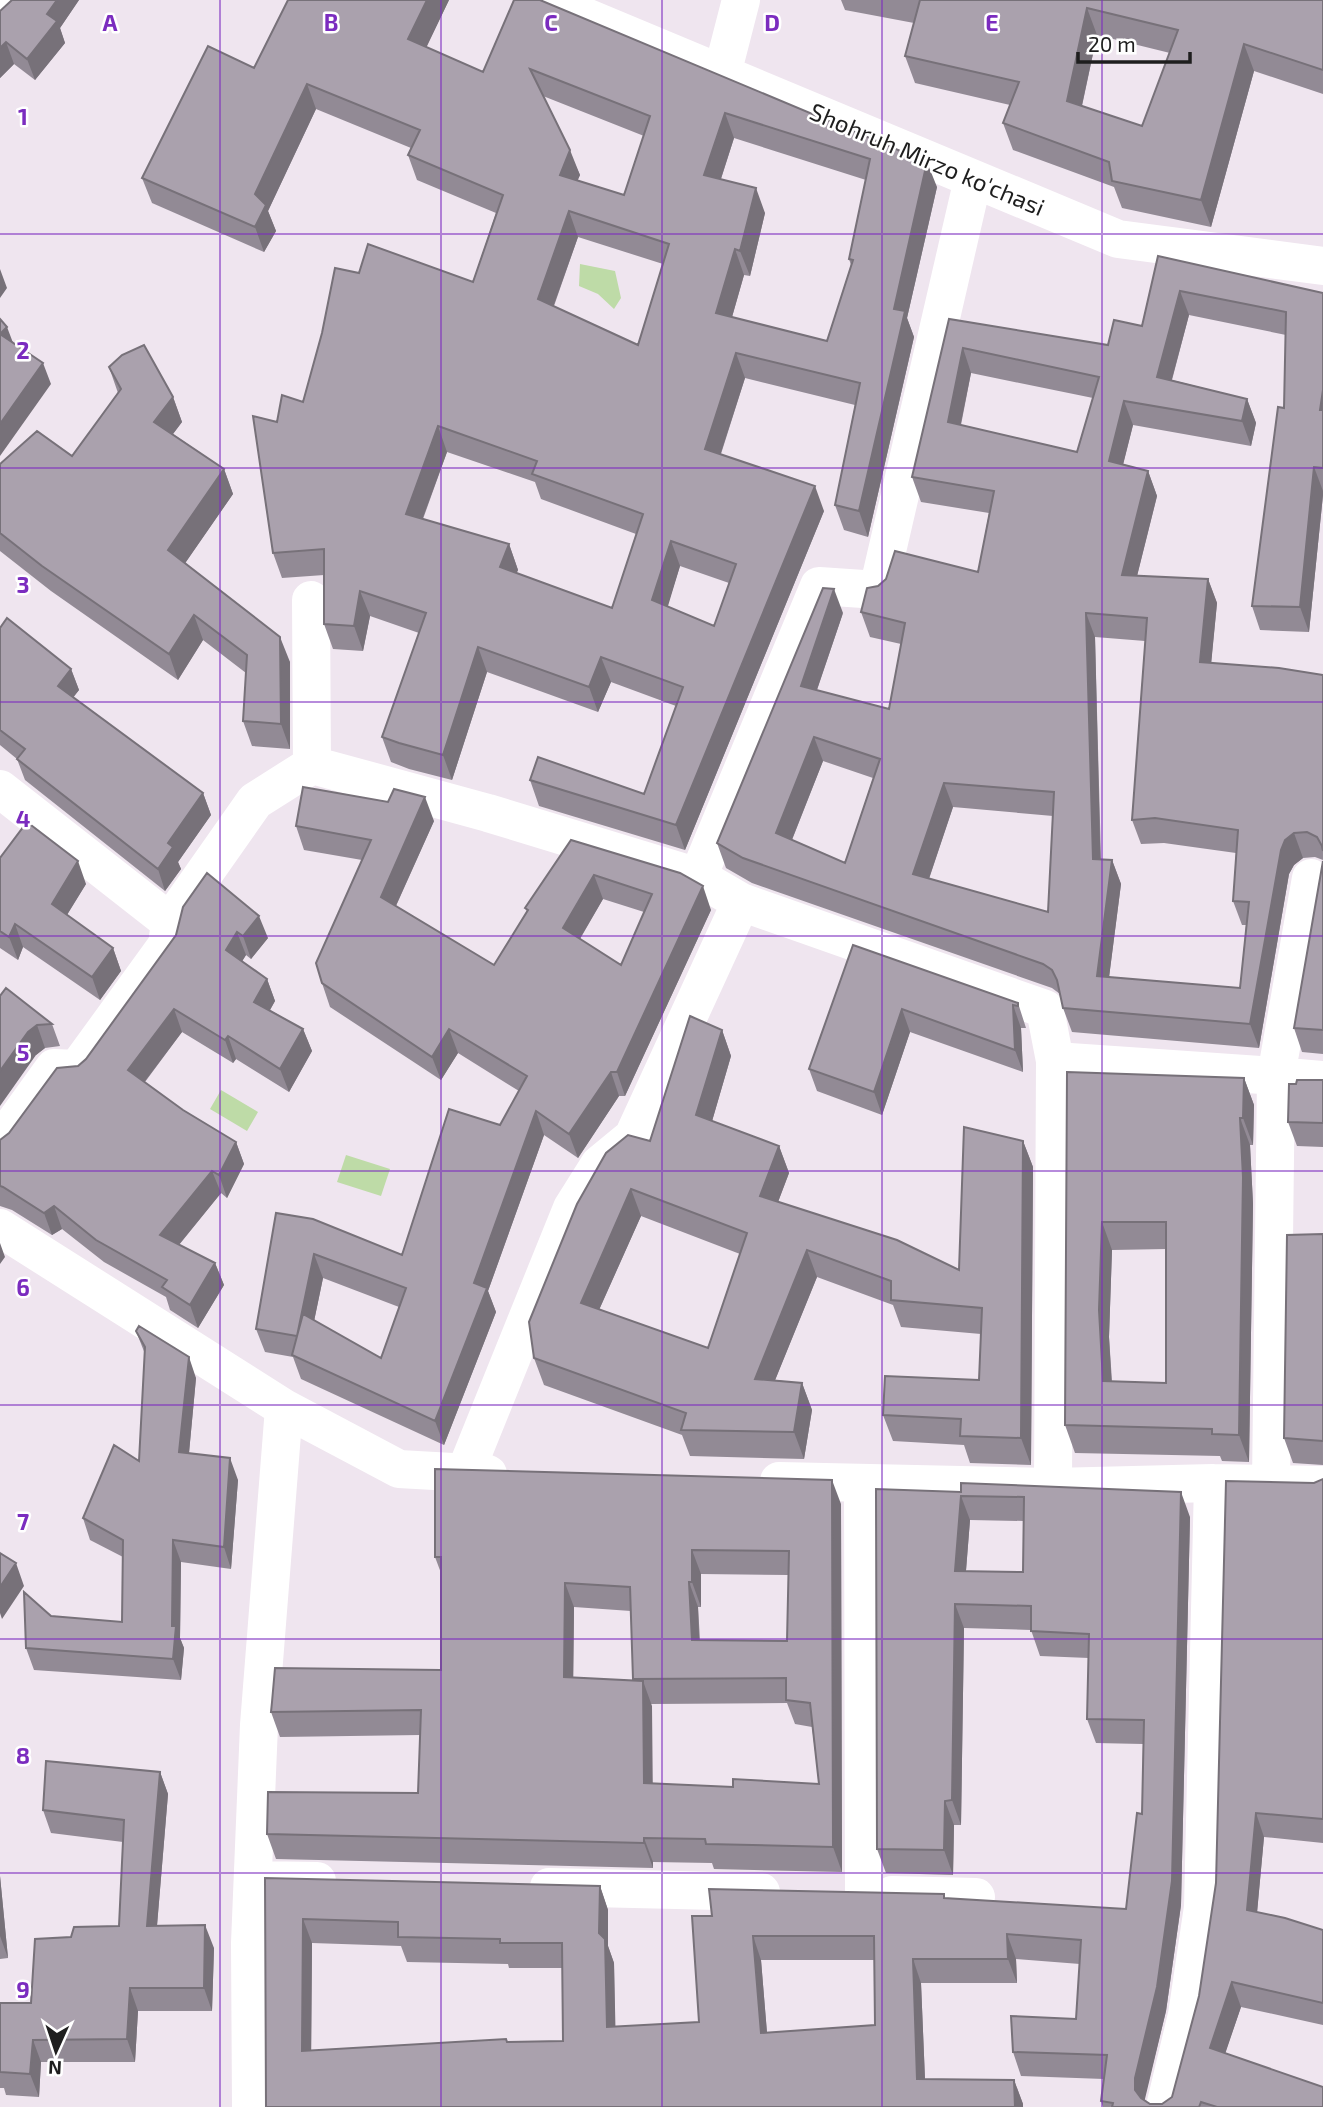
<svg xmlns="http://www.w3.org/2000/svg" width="1323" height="2107" font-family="'Exo 2',sans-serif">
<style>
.water{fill:#bedba7}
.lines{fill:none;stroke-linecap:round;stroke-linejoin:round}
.minor{stroke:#fff;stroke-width:38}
.wall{fill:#928a95;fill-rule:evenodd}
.shaded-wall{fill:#777179}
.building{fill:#aaa1ad;stroke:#777179;stroke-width:2;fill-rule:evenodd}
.grid{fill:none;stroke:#7b2cbf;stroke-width:2;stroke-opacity:0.55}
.labels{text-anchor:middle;stroke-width:5;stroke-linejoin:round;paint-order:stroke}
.street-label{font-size:24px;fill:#1e1e1e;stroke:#fff}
.grid-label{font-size:23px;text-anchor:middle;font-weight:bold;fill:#7b2cbf;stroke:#fff;stroke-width:5;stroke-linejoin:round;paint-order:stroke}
</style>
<rect width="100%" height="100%" fill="#efe5ef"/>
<path class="water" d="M580,264L615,271L621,298L614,309L598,294L579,286Z
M221,1090L258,1112L247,1131L210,1109Z
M346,1155L390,1169L381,1196L337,1182Z"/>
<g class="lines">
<path class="minor" d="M545,0L1118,239L1323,266
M0,12L10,0
M722,74L741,0
M311,600L312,765L488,813L698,877L819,586L878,590L973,179
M0,789L170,922L255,801L312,765
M698,877L741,902L1045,1009L1055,1061L1053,1487
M1055,1061L1276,1076L1311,878
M0,1143L54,1068L77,1069L167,945L170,922
M0,1228L284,1408L399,1469L488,1474
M465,1473L572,1208L599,1165L633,1137L741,902
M779,1481L1053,1487L1213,1483L1323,1485
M863,1483L864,1894
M1271,1484L1276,1076L1323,1080
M253,1880L317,1881
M549,1887L761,1892
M892,1895L976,1897
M251,2107L250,1943L259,1725L284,1408
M1165,2107L1187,2015L1203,1907L1213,1483"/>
</g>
<path class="wall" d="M12,0H79L60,28L65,43L35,80L14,64L0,78V11Z
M288,0H449L426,47L483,72L514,0L937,187L907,318L914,337L868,537L844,530L835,505L855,405L745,378L721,454L824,511L685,850L539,806L530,780L644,794L676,706L611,682L598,712L487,672L452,780L409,769L391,762L382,737L419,633L370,616L363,651L333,649L324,624V575L282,578L273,553L277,422L303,402L359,273L473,282L496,213L417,180L408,155L411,148L316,109L268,211L276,231L264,252L152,203L142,178L254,68ZM543,96L644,136L624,195L577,181L580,175ZM734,138L866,180L849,259L851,265L827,341L732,317L744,275L750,276L765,213L721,179ZM578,237L663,264L638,345L554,306ZM447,452L535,482L541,499L636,534L612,608L516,573L518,570L509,544L423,519ZM680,566L729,583L714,626L667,607Z
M841,0H1323V94L1254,71L1211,227L1122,208L1114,187L1013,150L1003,123L1010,105L915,83L905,56L914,23L845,10ZM1097,35L1170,53L1142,126L1082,106Z
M1158,256L1323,293V495L1309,632L1260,630L1252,606L1284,408L1286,335L1189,315L1172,380L1247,399L1256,423L1251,446L1133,425L1123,464L1148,471L1157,496L1137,576L1208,579L1217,603L1211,663L1323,675V860L1315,857L1303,858L1294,865L1289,874L1259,1048L1072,1032L1063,1008L1060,994L1052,988L752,883L726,868L717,843L843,613L817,690L889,709L901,644L870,637L861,612L978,572L989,513L921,502L912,477L949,319L1108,345L1142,326ZM971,373L1093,398L1077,452L961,425ZM1095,637L1145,641L1132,820L1141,844L1164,843L1236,853L1233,901L1242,925H1246L1240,988L1109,977L1121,884L1112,860L1101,859ZM823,761L873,778L845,863L792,840ZM953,807L1053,816L1048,912L929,879Z
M109,367L173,397L182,422L173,434L224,469L233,494L185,563L290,662V749L252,746L243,721L246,673L203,640L178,680L51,591L0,551V464L72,456L118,393Z
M0,628L71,669L79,690L73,697L203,793L211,815L178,862L181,869L165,891L25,780L17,759L0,745Z
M434,821L396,906L494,965L527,912L525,908L571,840L711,910L625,1096H619L578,1158L544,1135L488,1291L496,1312L444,1445L301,1379L293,1357L265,1352L256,1329L276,1213L402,1255L500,1125L519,1091L458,1053L441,1080L330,1007L322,983L362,860L304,850L296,826ZM603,899L644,912L621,965L580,939ZM323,1278L399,1307L381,1358L314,1321Z
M0,858L86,884L67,915L113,948L121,971L100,1000L23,947L18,960L0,948Z
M1323,861V1054L1302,1052L1294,1028Z
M183,907L268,938L251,959L246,955L242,961L267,979L275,1001L270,1010L303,1029L312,1051L289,1092L236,1059L233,1063L182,1032L145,1082L183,1110L236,1142L244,1164L227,1198L221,1193L179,1245L215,1263L224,1285L198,1328L170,1310L166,1297L104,1262L62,1229L52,1235L12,1210L0,1206V1140L9,1133L78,1066L86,1059L176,935Z
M853,945L1018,1003L1026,1028H1021L1023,1072L910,1032L882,1115L817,1091L809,1069Z
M0,996L52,1024L60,1046L45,1048L36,1055Z
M722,1030L731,1056L712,1121L779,1146L789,1173L778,1202L959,1270L1023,1141L1033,1167L1031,1465L970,1463L964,1445L893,1441L883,1415L979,1380L981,1334L901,1327L893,1305L817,1277L775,1380L802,1383L812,1410L804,1459L690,1456L682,1435L544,1385L534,1358L650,1141ZM641,1216L740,1254L708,1348L599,1310Z
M1067,1072L1244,1078L1254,1105L1253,1145H1250L1253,1204L1249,1462L1222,1461L1220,1456L1075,1453L1065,1425ZM1166,1249V1383L1112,1381L1109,1337L1112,1250Z
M1323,1080V1147L1297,1146L1288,1122L1296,1084Z
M1323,1234V1465L1293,1463L1284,1438Z
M136,1331L196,1378L189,1453L238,1480L231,1569L181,1562L180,1638L184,1648L181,1680L34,1670L26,1648L51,1616L122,1622L123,1557L90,1540L83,1518L139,1461L145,1354Z
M1323,1479V1843L1264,1837L1257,1912L1323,1930V2025L1241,2007L1225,2053L1323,2107H1103L1101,2101L1104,2079L1021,2076L1013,2052L1076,2019L1080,1964L1016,1959L1017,1983H921L925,2079L1014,2080L1023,2104L266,2107L265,1878L600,1886L608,1910V1946L614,1963L615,2027L699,2022L712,1916L944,1894L945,1898L1126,1909L1142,1814L1143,1744L1096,1743L1087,1719L1089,1658L1040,1656L1031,1630L964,1628L961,1825H954L953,1875L886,1873L877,1849L961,1492V1483L1190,1517L1181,1905L1166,2011L1144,2100L1150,2104H1162L1172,2097L1199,1996L1314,1483ZM970,1520L1024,1521L1023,1572L966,1571ZM312,1943L401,1946L407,1962L508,1964L509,1968H562L563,2041L508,2042L506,2039L311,2051ZM761,1960H874L875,2025L767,2033Z
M841,1504L842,1872L714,1869L712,1863L653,1862V1868L276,1859L267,1834L418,1793L420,1735L280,1737L271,1712L441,1670V1573L435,1557ZM701,1574L789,1575L787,1641L700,1640L698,1607H701ZM574,1607L631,1611L634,1681L573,1678ZM787,1703L795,1724L812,1727L819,1784L733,1787L652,1783L651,1704Z
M160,1772L168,1794L157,1926L214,1948L212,2011H138L135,2062H41L39,2097L6,2095L4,2088H0V2003H31L71,1937L119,1926L123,1842L51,1833L43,1810Z
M0,1876L8,1958L0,1959Z"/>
<path class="shaded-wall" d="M57,0H79L60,28L65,43L35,80L27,59L47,14Z
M427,0H449L418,65L408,39Z
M1087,8L1097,35L1077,128L1067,101Z
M6,42L14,64L0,78V48Z
M1244,44L1254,71L1211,227L1201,200Z
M307,84L316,109L268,211L276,231L264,252L255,227V194Z
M725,113L734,138L714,200L704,175Z
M570,150L580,175L569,200L560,175Z
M927,162L937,187L907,318L914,337L868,537L859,511L894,309Z
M756,188L765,213L750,276L740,251Z
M569,211L578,237L547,324L538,299Z
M735,249L744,275L726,338L716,313Z
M0,269L7,288L0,298Z
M1180,291L1189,315L1166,401L1157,377Z
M7,327L15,348L0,334Z
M963,348L971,373L956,447L948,422Z
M736,353L745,378L714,474L705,449Z
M43,363L51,384L0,456V424Z
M1323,390V418L1320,410Z
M173,397L182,422L163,447L154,422Z
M1247,399L1256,423L1251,446L1242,421Z
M1124,401L1133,425L1118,485L1109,461Z
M438,426L447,452L415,539L406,514Z
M1314,467L1323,491V495L1309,632L1300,607Z
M224,469L233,494L177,575L168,550Z
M1148,471L1157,496L1131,600L1122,575Z
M815,486L824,511L685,850L676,825Z
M671,541L680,566L662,626L652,600Z
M509,544L518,570L509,592L500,567Z
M1208,579L1217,603L1209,686L1200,662Z
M834,589L843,613L810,710L801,686Z
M360,591L370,616L363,651L354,626Z
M1086,613L1095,637L1101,883L1093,859Z
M194,615L203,640L178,680L169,654Z
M280,637L290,662V749L281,724Z
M478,647L487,672L452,780L443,755Z
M601,657L611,682L598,712L589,687Z
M71,669L79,690L66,707L58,686Z
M814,737L823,761L785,857L776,833Z
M944,783L953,807L922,899L913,874Z
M203,793L211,815L178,862L181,869L165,891L158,869L168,843Z
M425,797L434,821L389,921L381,897Z
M1294,833L1303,858L1294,865L1289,874L1259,1048L1250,1024L1281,850L1285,840Z
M1112,860L1121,884L1106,1001L1097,976Z
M78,861L86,884L60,926L52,904Z
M594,875L603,899L572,952L563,928Z
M703,886L711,910L625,1096L617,1072Z
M259,916L268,938L251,959L243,936Z
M15,924L23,947L18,960L9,937Z
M237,932L246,955L235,973L226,950Z
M113,948L121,971L100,1000L92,977Z
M267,979L275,1001L262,1024L254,1002Z
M1013,1005L1021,1028L1023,1072L1015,1050Z
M174,1009L182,1032L136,1093L128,1070Z
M902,1009L910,1032L882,1115L874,1092Z
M37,1025L45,1048L36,1055L0,1106V1071L28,1032Z
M303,1029L312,1051L289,1092L280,1069Z
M449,1029L458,1053L441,1080L432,1057Z
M722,1030L731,1056L706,1142L696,1115Z
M228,1036L236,1059L233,1063L225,1040Z
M611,1072L619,1096L578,1158L569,1134Z
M1244,1078L1254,1105L1253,1145L1243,1118Z
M536,1111L544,1135L488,1291L496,1312L444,1445L435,1421L474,1283Z
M1240,1118L1250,1145L1253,1204L1249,1462L1239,1435Z
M1023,1141L1033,1167L1031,1465L1021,1438Z
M236,1142L244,1164L227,1198L219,1175Z
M779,1146L789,1173L770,1223L760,1196Z
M212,1171L221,1193L168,1258L160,1235Z
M631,1189L641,1216L590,1330L581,1303Z
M54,1206L62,1229L52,1235L44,1213Z
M1102,1222L1112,1250L1109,1337L1113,1408L1103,1381L1099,1310Z
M0,1243L5,1257L0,1264Z
M807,1250L817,1277L765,1405L755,1379Z
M314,1254L323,1278L306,1360L297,1336Z
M215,1263L224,1285L198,1328L190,1305Z
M189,1357L196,1378L187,1474L179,1452Z
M802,1383L812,1410L804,1459L794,1432Z
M230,1458L238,1480L231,1569L224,1547Z
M832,1480L841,1504L842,1872L833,1847Z
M1181,1492L1190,1517L1181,1905L1166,2011L1144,2103L1135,2090V2078Z
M961,1496L970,1520L964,1595L955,1571Z
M173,1540L181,1562L180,1638L184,1648L181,1680L173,1659Z
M692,1550L701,1574V1607L692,1582Z
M16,1563L24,1586L2,1619L0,1613V1587Z
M689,1582L698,1607L700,1665L692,1640Z
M565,1583L574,1607L573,1702L564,1677Z
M955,1604L964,1628L961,1825L952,1800Z
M643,1681L652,1706L653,1807L644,1783Z
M160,1772L168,1794L155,1949L147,1926Z
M945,1801L954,1825L953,1875L944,1850Z
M1256,1813L1264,1837L1255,1935L1247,1910Z
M644,1838L653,1862V1868L644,1843Z
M0,1876L8,1958L0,1936Z
M600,1886L608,1910V1946L614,1963L616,2052L607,2027L599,1933Z
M303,1919L312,1943L311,2076L302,2051Z
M205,1925L214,1948L212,2011L204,1988Z
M1007,1934L1016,1959L1017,1983L1008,1959Z
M753,1936L761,1960L769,2057L761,2033Z
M913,1959L921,1983L926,2104L917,2079Z
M1232,1982L1241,2007L1219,2072L1210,2048Z
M130,1988L138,2011L135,2062L127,2039Z
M33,2040L41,2062L39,2097L30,2074Z
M1014,2080L1023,2104V2107H1015Z"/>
<path class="building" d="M12,0H57L47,14L57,21L27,59L6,42L0,48V11Z
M288,0H427L408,39L483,72L514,0H540L927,162L894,309L905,311L859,511L835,505L860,383L736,353L705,449L815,486L676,825L530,780L538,757L644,794L683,687L601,657L589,687L478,647L443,755L399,743L382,737L426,613L360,591L354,626L324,624V549L273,553L253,416L277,422L282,395L303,402L322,333L335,268L359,273L368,244L473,282L503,195L408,155L420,130L307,84L255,194L266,205L255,227L142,178L208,46L254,68ZM530,69L650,116L624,195L560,175L570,150ZM725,113L870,159L849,259L853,260L827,341L716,313L735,249L740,251L756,188L704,175ZM569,211L669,244L638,345L538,299ZM438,426L537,461L532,474L643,514L612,608L500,567L509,544L406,514ZM671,541L736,564L714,626L652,600Z
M920,0H1323V70L1244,44L1201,200L1112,181L1109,162L1003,123L1019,82L905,56ZM1087,8L1178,30L1142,126L1067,101Z
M1158,256L1323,293V390L1320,410H1323V468L1314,467L1300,607L1252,606L1278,407L1284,408L1286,312L1180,291L1157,377L1247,399L1242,421L1124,401L1109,461L1148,471L1122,575L1208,579L1200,662L1279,668L1323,675V851L1322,846L1317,837L1307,832L1294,833L1285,840L1281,850L1250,1024L1063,1008L1057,980L1052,970L1043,964L743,858L717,843L823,588L834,589L801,686L889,709L905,623L861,612L867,588L878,586L886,579L895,551L978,572L994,491L912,477L949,319L1108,345L1114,320L1142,326ZM963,348L1099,377L1077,452L948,422ZM1086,613L1147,618L1132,820L1155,818L1238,830L1233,901L1249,902L1240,988L1097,976L1112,860L1093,859ZM814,737L880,759L845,863L776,833ZM944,783L1054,792L1048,912L913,874Z
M0,319L7,327L0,334Z
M0,334L43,363L0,424Z
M144,345L173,397L154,422L224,469L168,550L280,637L281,724L243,721L247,655L194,615L169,654L42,566L0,533V464L37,431L72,456L121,389L109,367L122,355Z
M7,618L71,669L58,686L203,793L168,843L173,847L158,869L17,759L25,749L0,730V628Z
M303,787L388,802L394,789L425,797L381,897L494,965L528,910L525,908L571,840L680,873L703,886L617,1072H611L569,1134L536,1111L474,1283L487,1288L435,1421L292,1355L297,1336L256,1329L276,1213L313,1219L402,1255L449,1109L500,1125L527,1076L449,1029L432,1057L322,983L316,963L371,840L296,826ZM594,875L652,894L621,965L563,928ZM314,1254L406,1288L381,1358L303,1314L297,1336Z
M27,822L78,861L52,904L113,948L92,977L15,924L9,937L0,931V858Z
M1323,861V1030L1294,1028Z
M207,873L259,916L243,936L237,932L226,950L267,979L254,1002L303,1029L280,1069L228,1036L225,1040L174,1009L128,1070L183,1110L236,1142L219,1175L212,1171L160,1235L215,1263L190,1305L162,1287L167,1280L96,1240L54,1206L44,1213L3,1187L0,1186V1140L9,1133L57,1068L78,1066L86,1059L176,935L183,907Z
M853,945L1018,1003V1006L1013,1005L1015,1050L902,1009L874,1092L809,1069Z
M6,988L52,1024L37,1025L28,1032L0,1071V996Z
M690,1016L722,1030L696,1115L779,1146L760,1196L897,1240L959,1270L964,1127L1023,1141L1021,1438L960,1436L961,1419L883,1415L885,1376L979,1380L982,1308L891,1300V1281L807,1250L755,1379L802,1383L794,1432L681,1430L686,1413L534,1358L529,1322L577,1204L606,1153L628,1135L650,1141ZM631,1189L747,1233L708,1348L581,1303Z
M1067,1072L1244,1078L1243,1118H1240L1243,1177L1239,1435L1212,1434V1429L1065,1425ZM1102,1222H1166V1383L1103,1381L1099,1310Z
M1297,1080H1323V1123L1288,1122L1289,1084H1296Z
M1323,1234V1441L1284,1438L1287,1235Z
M139,1326L189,1357L179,1452L230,1458L224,1547L173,1540L172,1626H176L173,1659L26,1648L24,1592L51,1616L122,1622L123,1540L83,1518L114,1445L139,1461L145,1347L136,1331Z
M435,1469L832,1480L833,1847L706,1844L705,1839L644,1838V1843L267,1834L268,1792L418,1793L421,1710L271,1712L272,1702L275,1668L441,1670V1557H435ZM692,1550L789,1551L787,1641L692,1640L689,1582H692ZM565,1583L630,1587L633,1679L786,1678V1700L810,1703L819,1784L733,1779V1787L644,1783L643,1681L564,1677Z
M1323,1479V1819L1256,1813L1247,1910L1285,1918L1323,1930V2003L1232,1982L1210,2048L1323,2087V2107H1217L1201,2102L1199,2107H1112L1113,2103L1101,2101L1107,2055L1013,2052L1011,2016L1076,2019L1081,1940L1007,1934L1008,1959H913L917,2079L1014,2080L1015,2107H266L265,1878L600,1886L599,1933L605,1939L607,2027L699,2022L692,1916H712L709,1889L944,1894V1898L1126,1909L1137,1813L1142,1814L1144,1720L1087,1719L1089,1634L1031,1631V1606L955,1604L952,1800L945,1801L944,1850L877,1849L876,1489L961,1492V1483L1181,1492L1172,1881L1157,1987L1135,2078V2090L1141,2098L1150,2104H1162L1172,2097L1199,1996L1216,1883L1226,1481L1314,1483ZM961,1496L1024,1497L1023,1572L955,1571ZM303,1919L398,1922V1937L500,1939V1943H562L563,2041L507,2042L506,2039L302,2051ZM753,1936H874L875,2025L761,2033Z
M0,1553L16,1563L0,1587Z
M46,1761L160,1772L147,1926L205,1925L204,1988H130L127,2039L33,2040L30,2074L0,2072V2003H31L35,1939L71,1937L74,1927L119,1926L124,1820L43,1810Z"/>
<path class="grid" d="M220,0V2107M441,0V2107M662,0V2107M882,0V2107M1102,0V2107M0,234H1323M0,468H1323M0,702H1323M0,936H1323M0,1171H1323M0,1405H1323M0,1639H1323M0,1873H1323"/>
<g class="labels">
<g class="street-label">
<text transform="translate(927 160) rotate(23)" y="8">Shohruh Mirzo ko'chasi</text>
</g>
</g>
<g class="grid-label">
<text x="110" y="31">A</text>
<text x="331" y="31">B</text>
<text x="551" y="31">C</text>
<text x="772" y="31">D</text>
<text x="992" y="31">E</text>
<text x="23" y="125">1</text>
<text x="23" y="359">2</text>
<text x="23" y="593">3</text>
<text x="23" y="827">4</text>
<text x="23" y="1061">5</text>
<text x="23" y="1296">6</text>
<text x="23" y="1530">7</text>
<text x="23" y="1764">8</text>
<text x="23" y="1998">9</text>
</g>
<g transform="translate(56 2051) rotate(183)" stroke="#ffffff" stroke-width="5" paint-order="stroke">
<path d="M0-5L12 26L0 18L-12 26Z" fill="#1e1e1e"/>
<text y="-10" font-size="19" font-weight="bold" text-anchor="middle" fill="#1e1e1e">N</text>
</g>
<path d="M1078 52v10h112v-10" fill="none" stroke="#1e1e1e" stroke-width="3.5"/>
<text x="1088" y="52" font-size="21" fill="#1e1e1e" stroke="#ffffff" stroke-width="5" paint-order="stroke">20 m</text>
</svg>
